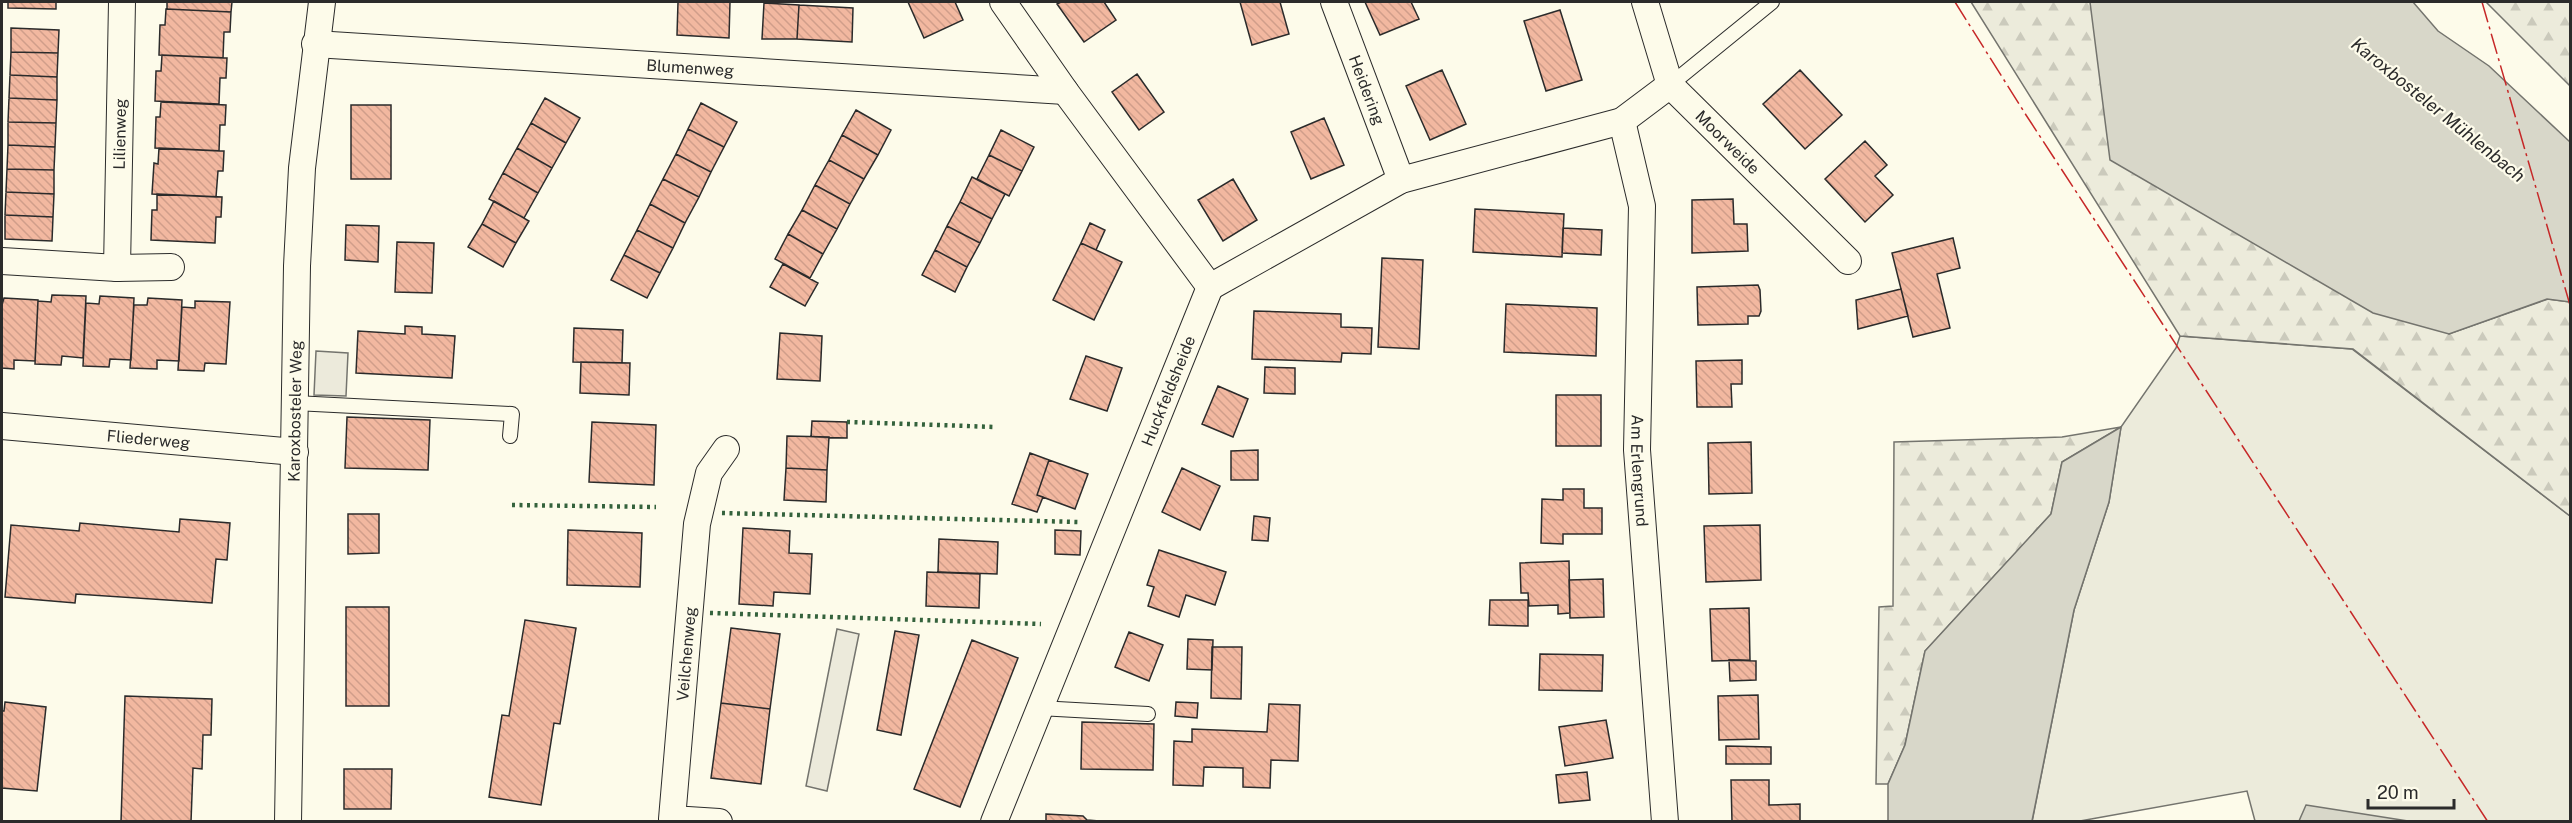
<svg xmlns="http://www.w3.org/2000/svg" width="2572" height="823" font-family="'Public Sans',sans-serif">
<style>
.green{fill:#ecebdb;stroke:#74746e;stroke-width:1.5}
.forest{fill:url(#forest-firs);stroke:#74746e;stroke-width:1.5}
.parking{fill:#eceadb;stroke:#74746e;stroke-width:1.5}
.water{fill:#d8d7c9;stroke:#74746e;stroke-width:1.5}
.building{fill:url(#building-back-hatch);stroke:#2b2b2b;stroke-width:1.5}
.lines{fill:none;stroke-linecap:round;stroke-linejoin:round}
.lane-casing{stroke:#2b2b2b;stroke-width:16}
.street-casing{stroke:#2b2b2b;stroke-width:28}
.lane{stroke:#fdfbea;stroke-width:14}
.street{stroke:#fdfbea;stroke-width:26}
.hedge{stroke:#34623c;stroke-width:4.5;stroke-dasharray:3 4.5;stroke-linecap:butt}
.power{stroke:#c62828;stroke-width:1.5;stroke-dasharray:21 4.5 3 4.5;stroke-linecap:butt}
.labels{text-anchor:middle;stroke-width:4.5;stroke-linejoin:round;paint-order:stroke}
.street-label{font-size:16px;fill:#2b2b2b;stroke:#fdfbea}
.water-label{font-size:18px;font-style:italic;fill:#2b2b2b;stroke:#fdfbea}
</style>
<defs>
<pattern id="forest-firs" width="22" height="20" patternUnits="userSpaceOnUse" patternTransform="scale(1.5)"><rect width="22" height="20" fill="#ecebdb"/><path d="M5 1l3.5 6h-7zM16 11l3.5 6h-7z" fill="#cbcabc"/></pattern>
<pattern id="building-back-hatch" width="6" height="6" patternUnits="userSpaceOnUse" patternTransform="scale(1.5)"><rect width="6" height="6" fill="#f2b8a0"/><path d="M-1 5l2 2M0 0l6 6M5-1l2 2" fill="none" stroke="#d09e8a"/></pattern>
</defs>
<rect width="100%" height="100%" fill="#fdfbea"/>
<path class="green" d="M2180,336L2352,349L2570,516V821H2255L2247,791L2080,821L2032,822L2074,610L2109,502L2121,427L2176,348Z"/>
<path class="forest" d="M1971,2H2090L2449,334L2548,299L2570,302V516L2353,349L2180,336Z
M2486,2H2570V86Z
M2121,427L2062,462L2051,514L1925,651L1905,745L1888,784H1876L1879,607L1893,606L1894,442L2062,437Z"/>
<path class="parking" d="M316,351L348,353L346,396L314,395Z
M837,629L859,634L827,791L806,786Z"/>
<path class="water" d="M2090,2H2413L2438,31L2489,66L2570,142V302L2547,299L2449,334L2373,313L2110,160Z
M2121,427L2109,502L2074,610L2032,821H1888V784L1905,745L1925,651L2051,514L2062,462Z
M2306,805L2408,821H2299Z"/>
<path class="building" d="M8,2H56V9L8,8Z
M167,2H232L231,12L167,9Z
M678,2H730L729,38L677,35Z
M908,2H955L963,20L924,38Z
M1061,2H1104L1116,20L1084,42L1057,4Z
M1240,2H1280L1289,34L1252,45Z
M1365,2H1411L1419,19L1380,35Z
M764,3L799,5L797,39H762Z
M799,5L853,8L852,42L797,39Z
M166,9L231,12L230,32H224L223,58L159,55L160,25H165Z
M1560,10L1582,80L1546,91L1524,21Z
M11,28L59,30L58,53L11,52Z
M11,52L58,53L57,77L10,75Z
M162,55L227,58L226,78H220L219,104L155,101L156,71H161Z
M1442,70L1466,124L1430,140L1406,86Z
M1800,70L1842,115L1805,149L1763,104Z
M1137,74L1164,112L1139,130L1112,92Z
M10,75L57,77V100L9,98Z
M9,98L57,100L56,123L8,122Z
M545,98L580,118L566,143L531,123Z
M161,102L226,105L225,125H220L219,151L155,148L156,117H160Z
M701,103L737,122L724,147L688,129Z
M351,105H391V179H351Z
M856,110L891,130L878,155L842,135Z
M1324,118L1344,165L1311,179L1291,132Z
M8,122L56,123L55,147L8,145Z
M531,123L566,143L552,168L517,148Z
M688,129L724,147L711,172L676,154Z
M1001,130L1034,147L1022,171L989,155Z
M842,135L878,155L864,179L829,160Z
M1865,141L1887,165L1875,176L1893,195L1865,222L1825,179Z
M8,145L55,147L54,170L7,169Z
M159,148L224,151L223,171H218L216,197L152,194L154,163L158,164Z
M517,148L552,168L538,193L503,173Z
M676,154L711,172L699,197L663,179Z
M989,155L1022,171L1009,196L977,179Z
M829,160L864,179L850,204L815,185Z
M7,169L54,170V194L6,192Z
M503,173L538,193L524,218L489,199Z
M972,177L1005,194L992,219L960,202Z
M663,179L699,197L685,223L650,204Z
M1233,179L1257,220L1223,241L1198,200Z
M815,185L850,204L837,229L802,210Z
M6,192L54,194L53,217L5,215Z
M157,194L222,197L221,217H216L215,243L151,240L152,210H157Z
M1733,199L1734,224H1747L1748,251L1692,253V200Z
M494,201L529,221L516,243L482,224Z
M960,202L992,219L980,243L947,226Z
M650,204L685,223L673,248L637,230Z
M1475,209L1564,214L1562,257L1473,252Z
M802,210L837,229L823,254L788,234Z
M5,215L53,217L52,241L5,239Z
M1090,223L1105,230L1096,250L1081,243Z
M482,224L516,243L503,267L468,247Z
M346,225L379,226L378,262L345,260Z
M947,226L980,243L967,267L935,250Z
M1563,228L1602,230L1601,255L1562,253Z
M637,230L673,248L660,273L624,255Z
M788,234L823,254L810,278L775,259Z
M1953,238L1960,268L1937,274L1950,328L1913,337L1892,253Z
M397,242L434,243L432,293L395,292Z
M1081,243L1122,262L1094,320L1053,300Z
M935,250L967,267L955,292L922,275Z
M624,255L660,273L647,298L611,280Z
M1382,258L1423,260L1419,349L1378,347Z
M783,264L818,283L805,306L770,287Z
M1758,285L1760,290L1761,311L1759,316H1748V324L1698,325L1697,287Z
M1901,289L1908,316L1858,329L1856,300Z
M52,295L86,296L83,358L62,356L61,365L35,364L38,301L51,302Z
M100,296L134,298L131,360L110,359L109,367L83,366L86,303L99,304Z
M4,298L38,300L35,361L14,360V369L2,368V305Z
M148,298L182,300L179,361L157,360V369L130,368L134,305H147Z
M195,301L230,302L226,364L205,363L204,371L178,370L182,307L195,308Z
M1506,304L1597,308L1596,356L1504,352Z
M1254,311L1341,314V327L1372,328L1371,354L1342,353L1341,362L1252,359Z
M405,326L422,327V334L455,336L452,378L356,373L358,331L405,334Z
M574,328L623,330L622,363L573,362Z
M780,333L822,336L820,381L777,379Z
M1086,356L1122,368L1107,411L1070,399Z
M1742,360V384H1731L1732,407H1697L1696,361Z
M581,362L630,363L629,395L580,393Z
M1265,367L1295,368V394L1264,393Z
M1218,386L1248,399L1233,437L1202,424Z
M1556,395H1601V446H1556Z
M347,417L430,420L428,470L345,468Z
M812,421L847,422V438L811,437Z
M592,422L656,425L654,485L589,482Z
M787,436L829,437L827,470L786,468Z
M1751,442L1752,493L1709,494L1708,443Z
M1258,450V480H1231V451Z
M1030,453L1049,460L1037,495L1043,497L1037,512L1012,504Z
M1049,460L1088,474L1075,509L1037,495Z
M786,468L827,470L826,502L784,500Z
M1182,468L1220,486L1200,530L1162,512Z
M1563,489H1584V508H1602V534H1563V544L1541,543L1542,499L1563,500Z
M348,514H379V553L348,554Z
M1254,516L1270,518L1268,541L1252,540Z
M180,519L230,523L227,560L216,559L212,603L76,594L75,603L5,597L11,525L79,531L80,523L179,532Z
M1760,525L1761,580L1706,582L1704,526Z
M743,528L790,531L789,553L812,554L810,594L774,592L773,606L739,604Z
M568,530L642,533L640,587L567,585Z
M1055,530L1081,531L1080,555L1055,554Z
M939,539L998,542L997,574L938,572Z
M1159,550L1226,572L1215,605L1186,595L1179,617L1148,606L1154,587L1147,585Z
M1569,561L1570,613L1558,614V605L1529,606L1528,593H1521L1520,563Z
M927,572L980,574L979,608L926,606Z
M1603,579L1604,617L1570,618L1569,580Z
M1490,600H1528V626L1489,625Z
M346,607H389V706H346Z
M1749,608L1750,660L1712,661L1710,609Z
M525,620L576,628L560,724L554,723L541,805L489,797L502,715L509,716Z
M731,628L780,634L770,709L721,703Z
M895,631L919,635L901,735L877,730Z
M1129,632L1163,645L1149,681L1115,667Z
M1188,639L1213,640L1212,670L1187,669Z
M972,640L1018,658L960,807L914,789Z
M1212,647H1242L1241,699L1211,698Z
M1540,654L1603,655L1602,691L1539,690Z
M1729,660L1756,661V680L1730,681Z
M1758,695L1759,739L1719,740L1718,696Z
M125,696L212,699L211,735H203L202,769L193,768L191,822H121Z
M5,702L46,707L37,791L2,788V711H4Z
M1176,702L1198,703L1197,718L1175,716Z
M721,703L770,709L761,784L711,778Z
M1269,704L1300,705L1298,761L1271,760L1270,788L1243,787V768L1204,767L1203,786L1173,785L1174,741L1192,742V729L1267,732Z
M1606,720L1613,758L1565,766L1559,727Z
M1082,722L1154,724L1153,770L1081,769Z
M1726,746L1771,747V764H1726Z
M344,769H392L391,809H344Z
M1587,772L1590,800L1559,803L1556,775Z
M1731,780H1769V805L1800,804V822H1732Z
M1046,814L1083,816L1087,820L1112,822H1046Z"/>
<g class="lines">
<defs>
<path id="lane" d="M1670,85L1772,2
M295,403L512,414L510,436
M1039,708L1148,714"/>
<g id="street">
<path d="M1003,2L1065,91L1210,287"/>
<path id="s1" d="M1334,2L1401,180"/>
<path id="s2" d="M1645,2L1670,85L1848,261"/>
<path id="s3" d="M315,44L1065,91"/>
<path id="s4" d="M1622,121L1642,206L1637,450L1665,822"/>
<path d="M2,261L117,268L171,267"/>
<path id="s5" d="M117,268L122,2"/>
<path d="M1210,287L1401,180L1622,121L1670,85"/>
<path id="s6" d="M2,426L295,452"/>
<path id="s7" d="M288,822L297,266L302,168L322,2"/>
<path id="s8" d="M719,822L672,819L697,524L709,473L726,449"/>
<path id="s9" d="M994,822L1210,287"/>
</g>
</defs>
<use href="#lane" class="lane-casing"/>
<use href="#street" class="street-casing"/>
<use href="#lane" class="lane"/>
<use href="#street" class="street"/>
<path class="hedge" d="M847,422L996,427
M512,505L656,507
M722,513L1078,522
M710,613L1041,624"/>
<path class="power" d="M1955,2L2026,115L2488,822
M2482,2L2570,305"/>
</g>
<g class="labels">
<g class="street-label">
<text dy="6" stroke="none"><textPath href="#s3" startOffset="376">Blumenweg</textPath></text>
<text dy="6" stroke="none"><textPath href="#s1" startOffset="94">Heidering</textPath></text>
<text dy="6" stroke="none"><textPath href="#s5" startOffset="134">Lilienweg</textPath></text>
<text dy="6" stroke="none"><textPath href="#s2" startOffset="168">Moorweide</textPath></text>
<text dy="6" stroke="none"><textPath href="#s9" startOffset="465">Huckfeldsheide</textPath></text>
<text dy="6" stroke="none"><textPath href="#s7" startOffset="411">Karoxbosteler Weg</textPath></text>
<text dy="6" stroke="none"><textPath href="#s6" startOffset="147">Fliederweg</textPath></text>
<text dy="6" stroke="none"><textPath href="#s4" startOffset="352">Am Erlengrund</textPath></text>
<text dy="6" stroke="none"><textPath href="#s8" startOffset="213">Veilchenweg</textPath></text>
</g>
<g class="water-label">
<text transform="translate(2438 110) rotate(39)" y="6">Karoxbosteler Mühlenbach</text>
</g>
</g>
<rect width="2572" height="823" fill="none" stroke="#2b2b2b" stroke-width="6"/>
<path d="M2368 799v9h86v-9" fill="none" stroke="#2b2b2b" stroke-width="3"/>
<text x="2377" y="799" font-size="18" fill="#2b2b2b" stroke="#fdfbea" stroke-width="4.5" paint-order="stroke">20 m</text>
</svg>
